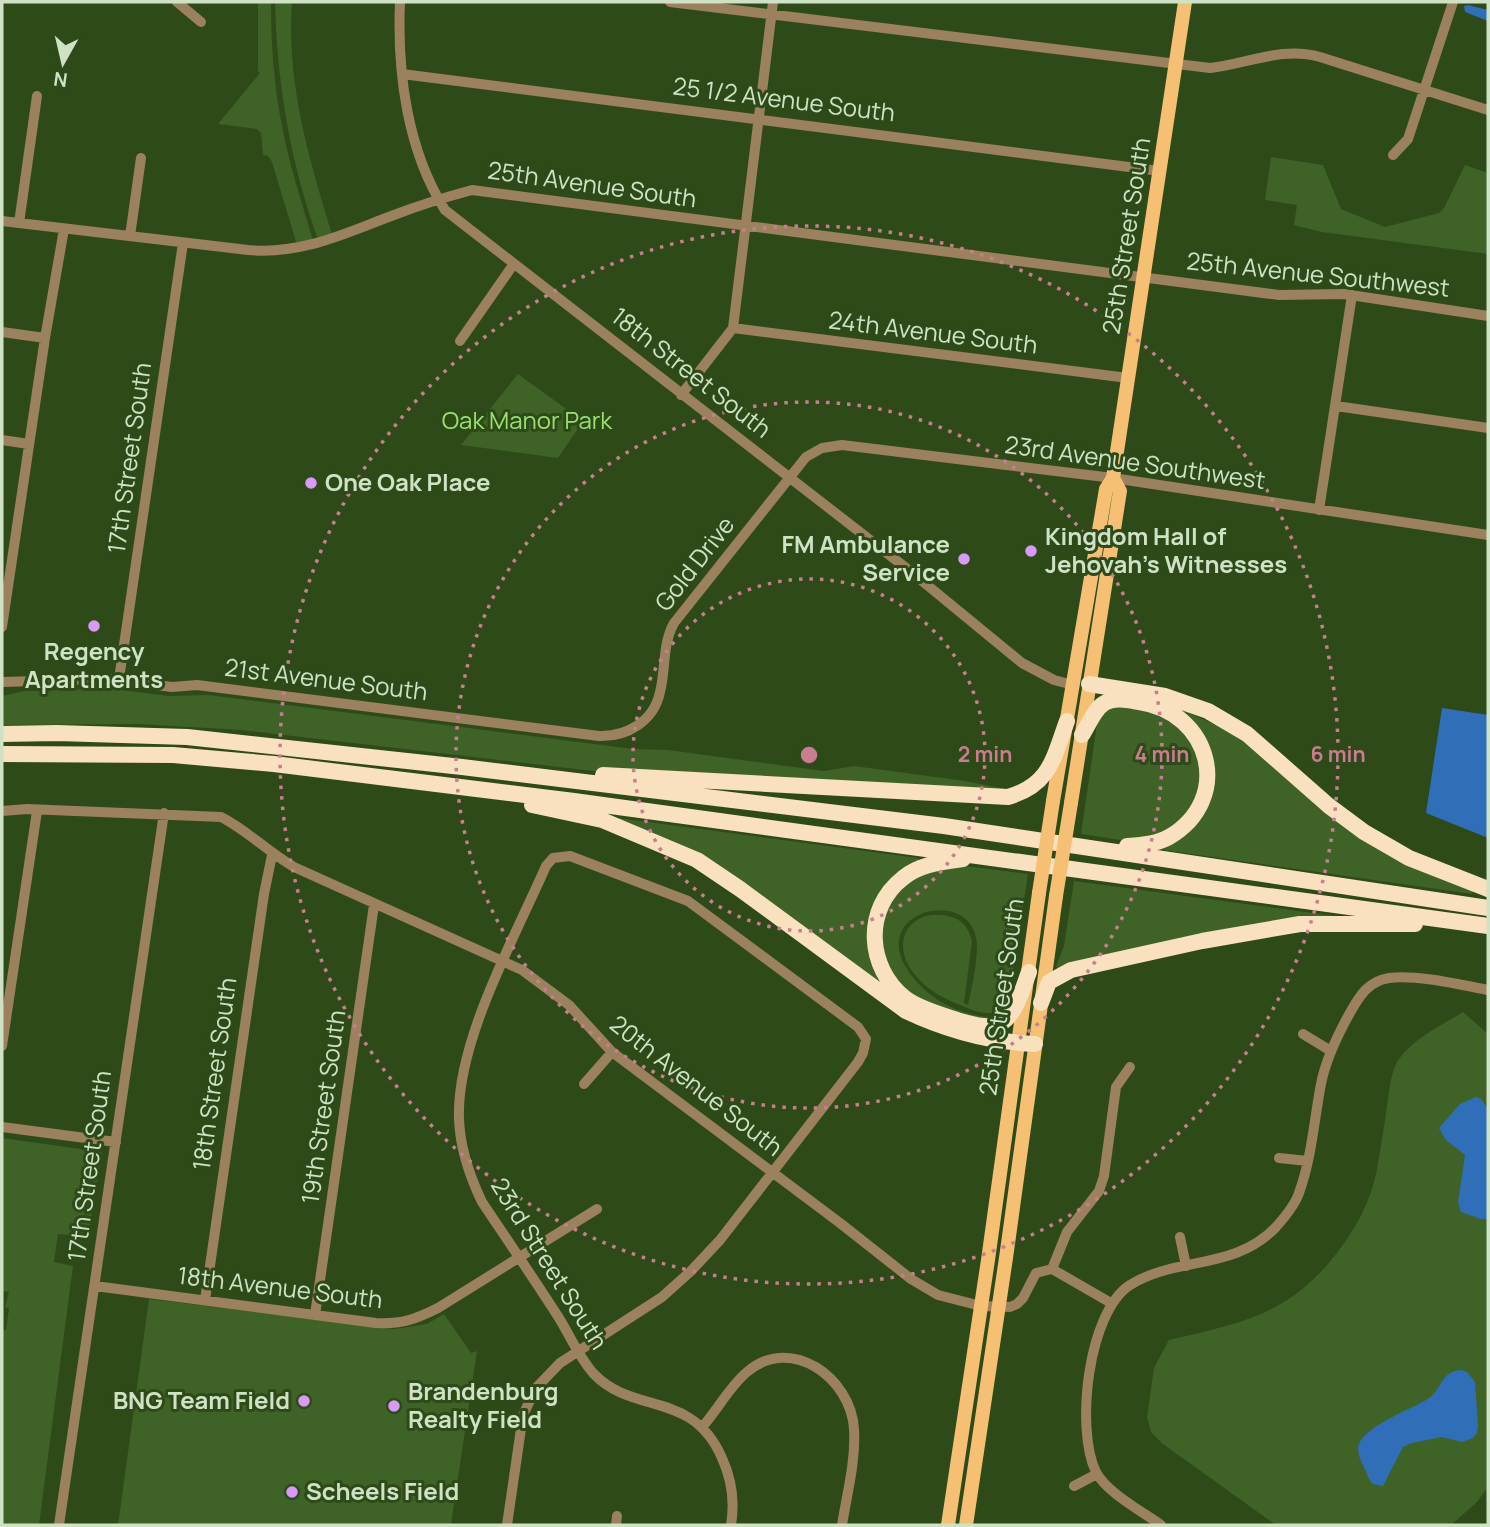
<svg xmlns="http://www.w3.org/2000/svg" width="1490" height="1527" font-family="Manrope,sans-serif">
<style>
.green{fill:#3f6326}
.water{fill:#306eb7}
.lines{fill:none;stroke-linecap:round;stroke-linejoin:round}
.minor{stroke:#9b815e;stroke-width:10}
.major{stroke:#f5bf74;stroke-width:14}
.highway{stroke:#f9e0be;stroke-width:16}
.major-bridge{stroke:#f5bf74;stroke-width:14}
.ring{fill:none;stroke:#c97d90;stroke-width:3.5;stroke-dasharray:3.5 7}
.poi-dot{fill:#d99af7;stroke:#2d4a18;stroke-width:2.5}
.labels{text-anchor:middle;stroke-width:6;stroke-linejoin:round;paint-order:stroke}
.street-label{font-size:24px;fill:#d0e2c6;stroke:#2d4a18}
.park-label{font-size:24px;fill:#9be06f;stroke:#2d4a18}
.poi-label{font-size:24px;font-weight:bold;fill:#d0e2c6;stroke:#2d4a18;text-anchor:start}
.centre{fill:#c97d90;stroke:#2d4a18;stroke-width:3.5}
.ring-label{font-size:21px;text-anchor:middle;font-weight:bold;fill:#c97d90;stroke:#2d4a18;stroke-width:6;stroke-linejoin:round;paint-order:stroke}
</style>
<rect width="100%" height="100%" fill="#2d4a18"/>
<path class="green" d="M258,2H271C271,45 274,89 283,131C290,168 303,205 313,241L297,245L272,162L268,156L263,155L261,133L257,129L218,124L260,73L258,71Z
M275,2H292C286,81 309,159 332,234L318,239C290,162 277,83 275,2Z
M1271,157L1323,165L1341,209L1385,227L1439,213L1444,208L1465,165L1488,173V254L1322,232L1294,225L1297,205L1265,200Z
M518,374L583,421L558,458L461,445Z
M94,689H114L169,696L208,695L633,749L668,750L824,771L854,766L965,781L1011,790L1007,795L593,771L241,730L139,724L2,725V696L24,691Z
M1163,702L1235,733L1306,792L1473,891L1472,894L1164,850V846C1203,823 1206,817 1213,772Z
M1116,704L1152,709L1195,740L1203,788L1181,827L1134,842L1081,834L1097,724L1103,713Z
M618,818L918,858L920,863L871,922L896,996Z
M965,866L1028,874L1008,1004C993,1020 978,1012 960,1005C942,998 923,987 912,971C890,940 911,908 948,916C962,919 969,928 972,941L964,1003L968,1005C972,987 977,964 977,946C976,878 843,915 926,991C945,1008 976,1019 1000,1017L990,1023L914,999L887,970L880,928L894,894L922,871Z
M1074,881L1336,916L1337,920L1058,968L1056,967L1064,946Z
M1463,1012L1488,1034V1487L1477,1502L1451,1525H1276L1163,1444L1151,1432L1147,1417L1154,1368L1169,1340C1245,1322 1293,1314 1342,1246C1358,1224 1370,1201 1376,1174C1380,1152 1384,1128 1387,1106C1389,1092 1390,1077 1396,1064C1409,1040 1441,1026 1463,1012Z
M2,1138L102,1152L88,1237L58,1234L54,1262L73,1266L39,1525H2V1330H6L9,1308L5,1307L9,1292L2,1291Z
M149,1299L394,1329L427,1324L444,1314L471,1353L477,1351L451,1525H118Z"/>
<path class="water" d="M1468,5L1488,10V21L1465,12L1464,6Z
M1442,708L1488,715V838L1426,813Z
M1476,1097L1481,1099L1488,1109V1219H1481L1461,1212L1458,1202L1465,1155L1446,1140L1439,1128L1460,1104Z
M1461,1370L1467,1372L1475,1382L1478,1426L1477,1433L1473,1438L1462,1442L1442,1437L1412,1443L1403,1447L1383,1486L1373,1484C1368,1479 1368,1475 1365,1469C1362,1463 1358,1456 1358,1448C1360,1427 1413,1409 1429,1398C1442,1389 1441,1371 1461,1370Z"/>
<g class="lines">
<path class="minor" d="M177,2L201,22
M400,2C397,72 407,150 445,210L910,571L1022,663L1054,680L1073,685
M670,2L1210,68C1248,64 1281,46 1320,57L1488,110
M402,74L1160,171
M1393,155L1408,139L1453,2
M2,221L248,250C302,255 345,233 394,215C420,205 446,197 472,190L1279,295L1344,294L1488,316
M19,223L37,96
M130,236L141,158
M733,328L1128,378
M2,332L45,338
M460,341L513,265
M681,395L733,328L773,2
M1336,406L1488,428
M2,440L29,444
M1319,510L1352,295
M2,627L45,338L64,229
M119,679L183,243
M2,682L108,679L172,687L197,685L599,736C627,737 654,721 660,692C666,669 662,645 674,623L806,457L822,448L842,445L1113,478L1488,535
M2,811L27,809L221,817C247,830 268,852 294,867L522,970L569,1005L612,1052L840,1223L911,1279L938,1295L981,1306L1010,1307L1017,1304L1023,1298L1036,1273L1052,1269L1111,1303
M1303,1034L1331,1051
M2,1046L37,811
M584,1084L612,1052
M2,1127L116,1142
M1279,1158L1308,1161
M1180,1237L1186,1266
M1052,1269L1067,1232L1099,1191L1104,1176L1116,1087L1130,1067
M95,1286L376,1323C402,1324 414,1320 438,1308L597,1209
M205,1300L264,894L272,855
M315,1315L374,905
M703,1426C718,1409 730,1386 747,1372C791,1334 851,1378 854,1429C856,1460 847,1494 842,1525
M1074,1486L1097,1474
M59,1525L164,813
M507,1525L523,1415L536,1388L560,1363L662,1297L691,1271L720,1240L858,1062L863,1053L866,1039L858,1027L688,901L570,856L553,858L546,866C515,937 456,1042 459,1119C460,1148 470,1177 482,1202C508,1241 534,1279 559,1318C570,1336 579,1357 593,1373C633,1416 692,1389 722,1458C732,1480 735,1501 731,1525
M616,1525L617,1516
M1161,1525C1143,1512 1106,1492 1096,1472C1075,1429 1088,1312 1130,1285C1176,1256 1234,1271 1276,1227C1284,1218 1295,1205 1299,1193C1312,1157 1314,1120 1321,1084C1326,1058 1338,1034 1351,1011C1360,995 1369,981 1389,978C1414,974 1462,985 1488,990"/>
<path class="major" d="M1053,801L1106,489L1113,478L1185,2
M1071,803L1120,491L1113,478
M948,1525L988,1260L1039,893
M966,1525L1006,1258L1056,896"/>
<path class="highway" d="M1089,684L1165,696L1208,711L1247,734L1329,806L1364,832L1409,858L1488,889
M2,734L57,733L187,737L462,767L944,826L1488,908
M1082,735C1088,726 1094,710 1103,704C1114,697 1127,700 1139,702C1211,712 1234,799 1169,837C1157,844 1141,845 1127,846
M2,754L173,755L274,764L574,801L1488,926
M603,775L1008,797C1050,785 1053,759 1067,721
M532,805L602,820L697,860L740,889L906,1011C946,1030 990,1042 1035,1044
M963,859C942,862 920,864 903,878C863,909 867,968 905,998C919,1009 943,1015 960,1021C972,1024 989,1030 1001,1023C1016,1015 1023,987 1029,972
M1041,1003L1049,982L1071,970L1202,941L1300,924H1415"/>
<path class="major-bridge" d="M1039,893L1053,801
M1056,896L1071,803"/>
</g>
<g class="ring">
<circle cx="809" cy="755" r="176"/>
<circle cx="809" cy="755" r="353"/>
<circle cx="809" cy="755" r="529"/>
</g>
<g class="poi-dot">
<circle cx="311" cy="483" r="7"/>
<circle cx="1031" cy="551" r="7"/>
<circle cx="964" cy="559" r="7"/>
<circle cx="94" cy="626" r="7"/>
<circle cx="304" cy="1401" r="7"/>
<circle cx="394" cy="1406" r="7"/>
<circle cx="292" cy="1492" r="7"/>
</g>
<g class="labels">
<g class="street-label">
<text transform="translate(784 100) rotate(7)" y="8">25 1/2 Avenue South</text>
<text transform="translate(592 185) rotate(8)" y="8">25th Avenue South</text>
<text transform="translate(1127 236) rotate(-81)" y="8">25th Street South</text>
<text transform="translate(1318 275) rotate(6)" y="8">25th Avenue Southwest</text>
<text transform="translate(933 333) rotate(7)" y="8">24th Avenue South</text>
<text transform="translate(691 373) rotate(38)" y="8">18th Street South</text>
<text transform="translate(130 458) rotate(-82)" y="8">17th Street South</text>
<text transform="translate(1135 463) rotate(8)" y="8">23rd Avenue Southwest</text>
<text transform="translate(695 564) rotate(-52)" y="8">Gold Drive</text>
<text transform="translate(326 680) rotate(7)" y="8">21st Avenue South</text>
<text transform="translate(1002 997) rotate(-82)" y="8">25th Street South</text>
<text transform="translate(215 1074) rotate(-82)" y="8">18th Street South</text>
<text transform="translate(696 1086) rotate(38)" y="8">20th Avenue South</text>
<text transform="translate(324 1107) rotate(-82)" y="8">19th Street South</text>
<text transform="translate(90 1166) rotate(-82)" y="8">17th Street South</text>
<text transform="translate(549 1264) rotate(58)" y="8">23rd Street South</text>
<text transform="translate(280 1288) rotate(7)" y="8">18th Avenue South</text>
</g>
<g class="park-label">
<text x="527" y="429">Oak Manor Park</text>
</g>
<g class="poi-label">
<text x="325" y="491">One Oak Place</text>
<text x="1045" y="545">Kingdom Hall of<tspan x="1045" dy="28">Jehovah's Witnesses</tspan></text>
<text x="950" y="553" text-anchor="end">FM Ambulance<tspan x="950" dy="28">Service</tspan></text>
<text x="94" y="660" text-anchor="middle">Regency<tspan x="94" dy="28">Apartments</tspan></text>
<text x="408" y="1400">Brandenburg<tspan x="408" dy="28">Realty Field</tspan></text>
<text x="290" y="1409" text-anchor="end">BNG Team Field</text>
<text x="306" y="1500">Scheels Field</text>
</g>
</g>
<circle cx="809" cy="755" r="10" class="centre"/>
<g class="ring-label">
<text x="985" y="762">2 min</text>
<text x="1162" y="762">4 min</text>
<text x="1338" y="762">6 min</text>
</g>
<rect width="1490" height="1527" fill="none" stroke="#d0e2c6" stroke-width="7"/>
<g transform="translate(63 63) rotate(188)" stroke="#2d4a18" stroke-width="5" paint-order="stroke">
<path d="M0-5L12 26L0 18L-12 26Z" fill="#d0e2c6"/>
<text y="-10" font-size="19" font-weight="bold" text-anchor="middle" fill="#d0e2c6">N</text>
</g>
</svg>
